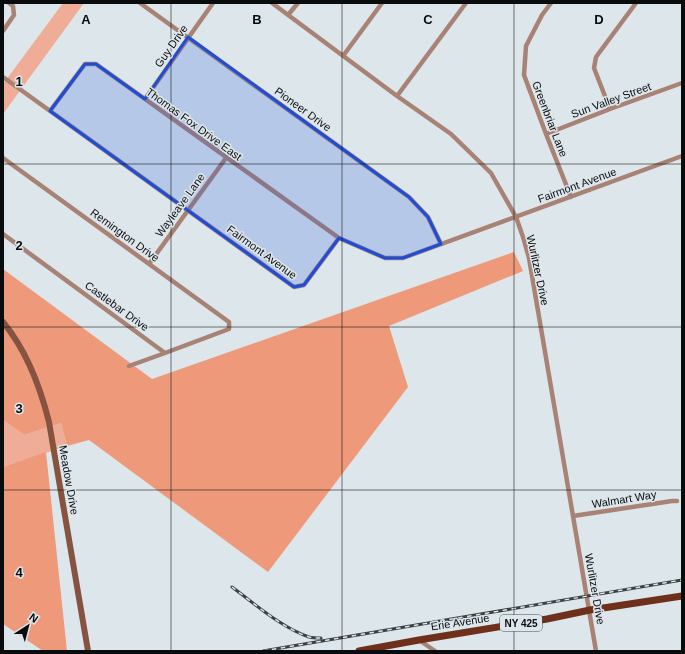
<svg xmlns="http://www.w3.org/2000/svg" width="685" height="654" font-family="Helvetica,sans-serif">
<style>
.green{fill:#efad97}
.forest{fill:#ef997b}
.lines{fill:none;stroke-linecap:round;stroke-linejoin:round}
.street{stroke:#a88275;stroke-width:4.5}
.secondary{stroke:#875341;stroke-width:6}
.primary{stroke:#6e301a;stroke-width:7}
.rail-casing{stroke:#3c4042;stroke-width:3}
.rail{stroke:#dde6eb;stroke-width:1.5;stroke-dasharray:4.5;stroke-linecap:butt}
.marked{fill:#1d4ed8;fill-opacity:0.2;stroke:#1d4ed8;stroke-width:3;stroke-linejoin:round}
.grid{fill:none;stroke:#090c0d;stroke-width:1;stroke-opacity:0.55}
.labels{text-anchor:middle;stroke-width:3;stroke-linejoin:round;paint-order:stroke}
.shield{fill:#dde6eb;stroke:#494d50;stroke-width:1}
.shield-label{font-size:10px;font-weight:bold;fill:#090c0d}
.street-label{font-size:11px;fill:#090c0d;stroke:#dde6eb}
.grid-label{font-size:13px;text-anchor:middle;font-weight:bold;fill:#090c0d;stroke:#dde6eb;stroke-width:3;stroke-linejoin:round;paint-order:stroke}
</style>
<rect width="100%" height="100%" fill="#dde6eb"/>
<path class="green" d="M63,3H84L3,114V84Z
M3,420L24,435L61,423L67,446L3,467Z"/>
<path class="forest" d="M514,252L523,271L389,326L408,387L268,572L89,440L67,446L61,423L24,435L3,420V269L152,379Z
M46,452L67,651H43L3,624V467Z"/>
<g class="lines">
<path class="street" d="M140,3L409,197L428,217L441,244
M272,3L397,96L451,134L491,173L516,217L523,237L529,258L596,651
M551,3L542,15L526,46L524,75L546,134L571,197
M288,15L298,3
M3,31L14,15L13,6L9,3
M343,56L382,3
M3,77L294,287L304,285L339,238
M397,96L466,3
M145,99L213,3
M610,109L594,68L596,57L636,3
M50,111L85,64H96L339,238L385,258H403L682,156
M546,134L610,109L682,83
M3,158L229,322V329L165,353L3,234
M149,264L226,158
M129,366L165,353
M573,516L672,501H677
M419,640L435,651"/>
<path class="secondary" d="M3,322C27,351 40,386 49,422L88,651"/>
<path class="primary" d="M359,651L419,640L547,619L590,610L682,596"/>
<defs>
<path id="rail" d="M232,587C255,604 282,628 309,637C313,638 317,638 321,638
M263,651L682,580"/>
</defs>
<use href="#rail" class="rail-casing"/>
<use href="#rail" class="rail"/>
</g>
<path class="marked" d="M188,37L409,197L428,217L441,244L403,258H385L339,238L304,285L294,287L50,111L85,64H96L145,99Z"/>
<path class="grid" d="M171,3V651M342,3V651M514,3V651M3,164H682M3,327H682M3,490H682"/>
<g class="labels">
<rect class="shield" x="500" y="615" width="42" height="16" rx="3"/>
<g class="shield-label">
<text x="521" y="627">NY 425</text>
</g>
<g class="street-label">
<text transform="translate(171 46) rotate(-55)" y="4">Guy Drive</text>
<text transform="translate(611 100) rotate(-20)" y="4">Sun Valley Street</text>
<text transform="translate(303 109) rotate(36)" y="4">Pioneer Drive</text>
<text transform="translate(550 119) rotate(69)" y="4">Greenbriar Lane</text>
<text transform="translate(194 124) rotate(36)" y="4">Thomas Fox Drive East</text>
<text transform="translate(577 185) rotate(-20)" y="4">Fairmont Avenue</text>
<text transform="translate(180 205) rotate(-54)" y="4">Wayleave Lane</text>
<text transform="translate(125 235) rotate(36)" y="4">Remington Drive</text>
<text transform="translate(262 252) rotate(36)" y="4">Fairmont Avenue</text>
<text transform="translate(538 270) rotate(78)" y="4">Wurlitzer Drive</text>
<text transform="translate(117 306) rotate(36)" y="4">Castlebar Drive</text>
<text transform="translate(69 480) rotate(80)" y="4">Meadow Drive</text>
<text transform="translate(624 499) rotate(-9)" y="4">Walmart Way</text>
<text transform="translate(595 589) rotate(80)" y="4">Wurlitzer Drive</text>
<text transform="translate(460 622) rotate(-9)" y="4">Erie Avenue</text>
</g>
</g>
<g class="grid-label">
<text x="86" y="24">A</text>
<text x="257" y="24">B</text>
<text x="428" y="24">C</text>
<text x="599" y="24">D</text>
<text x="19" y="86">1</text>
<text x="19" y="250">2</text>
<text x="19" y="413">3</text>
<text x="19" y="577">4</text>
</g>
<rect width="685" height="654" fill="none" stroke="#090c0d" stroke-width="8"/>
<g transform="translate(28 626) rotate(36)" stroke="#dde6eb" stroke-width="3" paint-order="stroke">
<path d="M0-3L7 15L0 10L-7 15Z" fill="#090c0d"/>
<text y="-6" font-size="11" font-weight="bold" text-anchor="middle" fill="#090c0d">N</text>
</g>
</svg>
